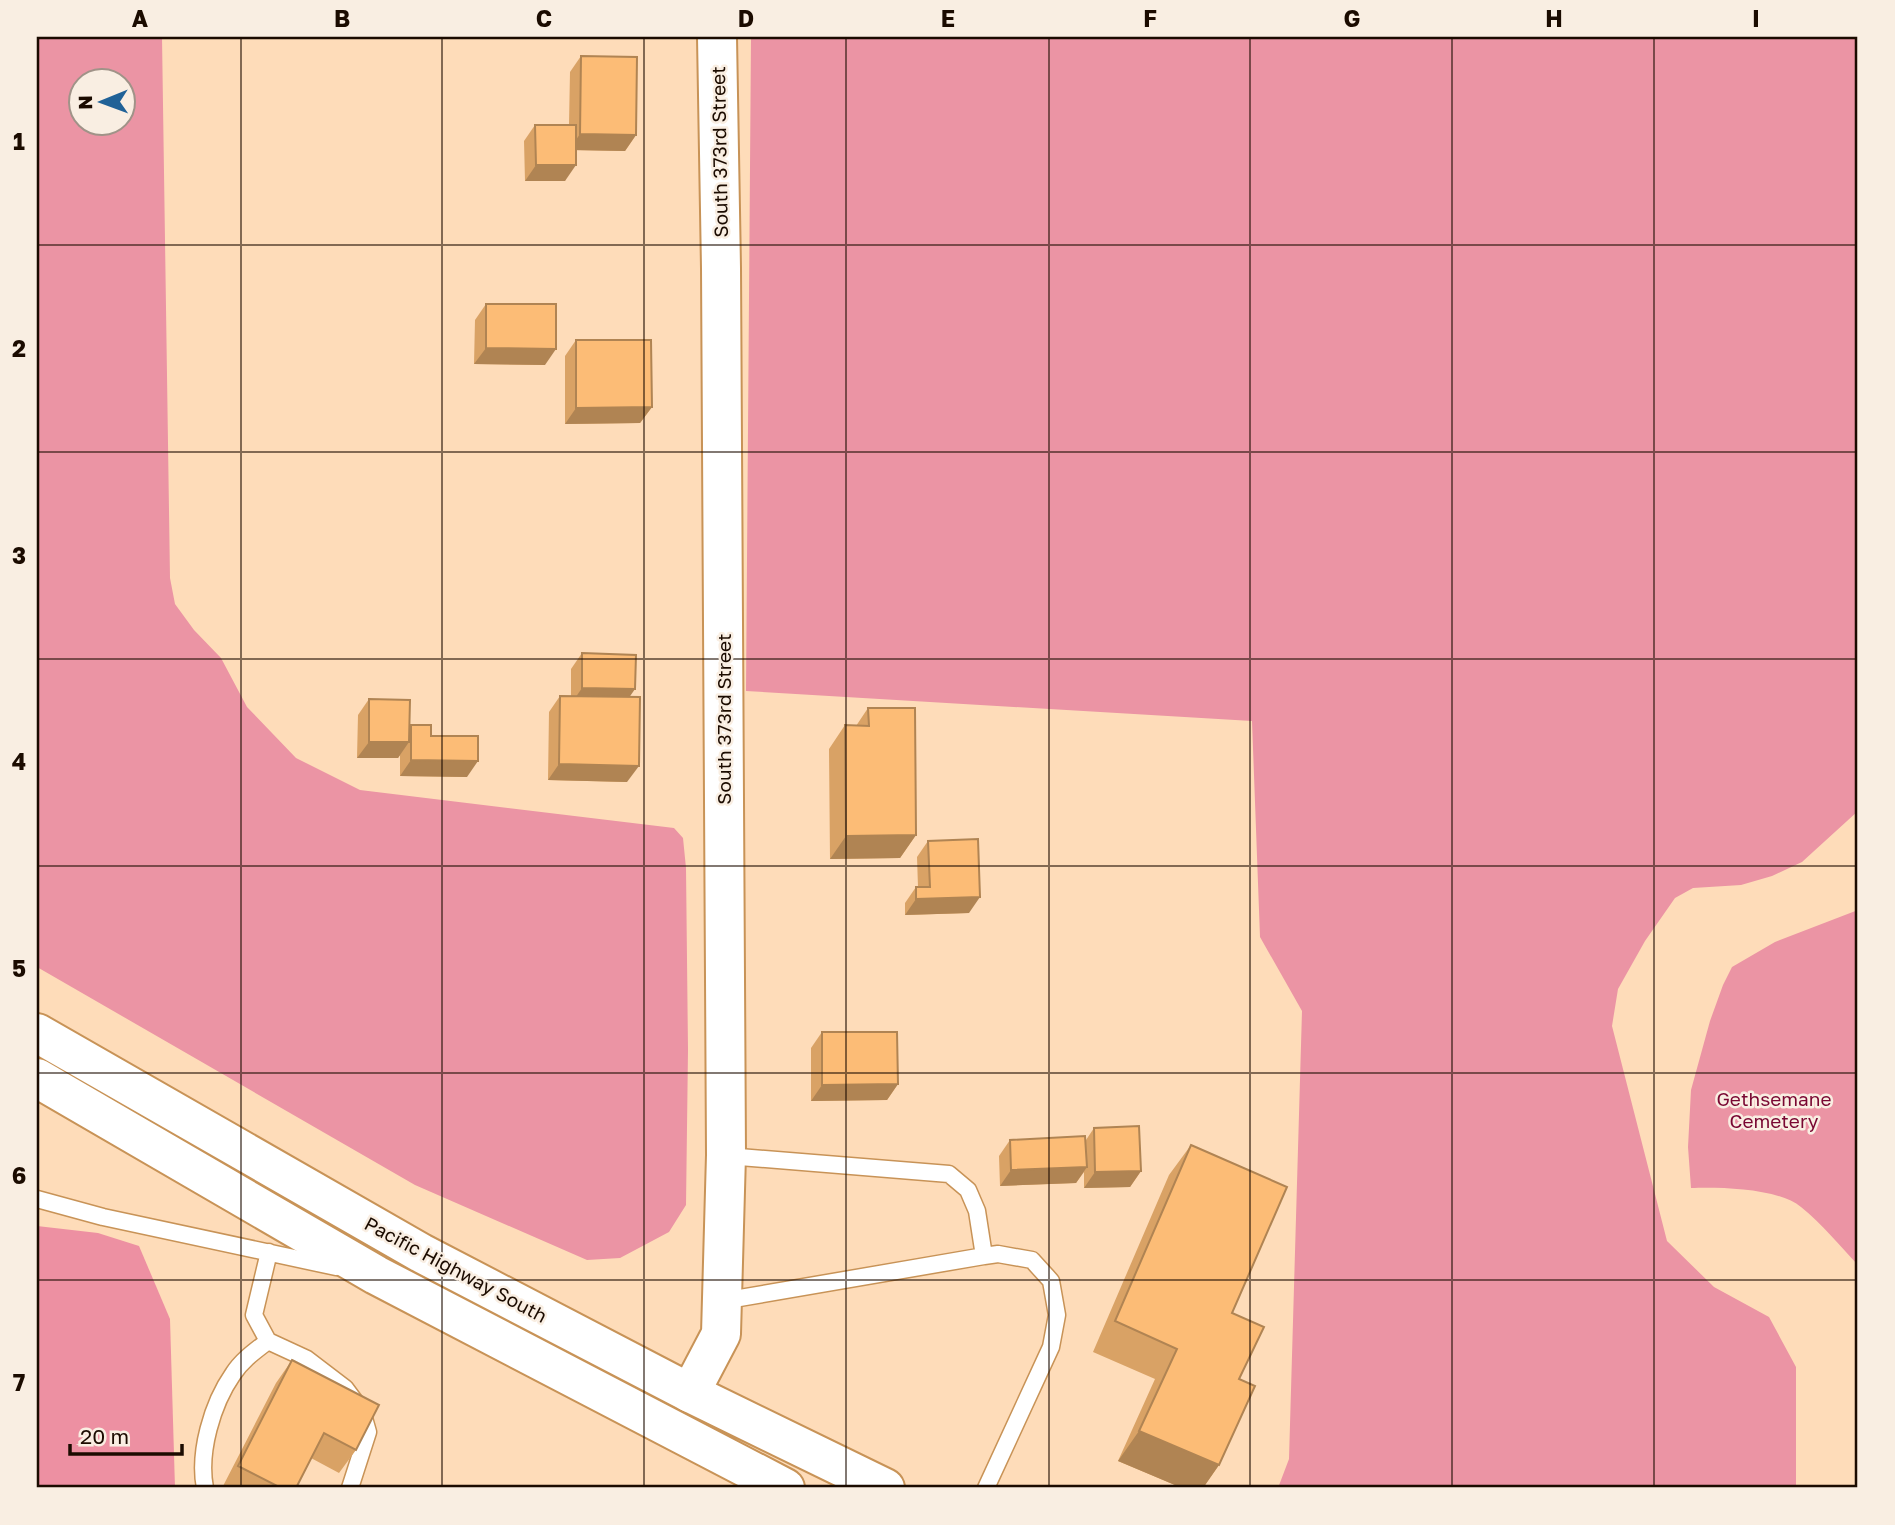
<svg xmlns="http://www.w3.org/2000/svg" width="1895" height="1525" font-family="'Golos Text',sans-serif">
<rect width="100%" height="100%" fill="#fedcb9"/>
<path fill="#eb94a4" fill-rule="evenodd" d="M 37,37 L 162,37 L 170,578 L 175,604 L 194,630 L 221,658 L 247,707 L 296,758 L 360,790 L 674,828 L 683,838 L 686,868 L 688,1050 L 686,1205 L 669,1232 L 620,1258 L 587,1260 L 415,1185 L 37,967 ZM 80,80 L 122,80 L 122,122 L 80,122 Z
M 751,37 L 1858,37 L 1858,811 L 1802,862 L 1772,876 L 1741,885 L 1693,888 L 1675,898 L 1645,941 L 1618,989 L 1612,1026 L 1667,1241 L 1714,1287 L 1769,1317 L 1796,1367 L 1796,1488 L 1278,1488 L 1289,1459 L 1302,1011 L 1260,937 L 1252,721 L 746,691 Z
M 1858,910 L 1858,1265 C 1840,1246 1822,1224 1801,1207 C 1778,1188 1720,1187 1691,1188 L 1688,1147 L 1691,1090 L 1710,1021 L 1723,985 L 1732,967 L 1775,942 Z"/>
<path fill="#ed90a2" d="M 37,1226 L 98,1233 L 139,1246 L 170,1319 L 175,1488 L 37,1488 Z"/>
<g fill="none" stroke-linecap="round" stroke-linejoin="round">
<defs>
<path id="lane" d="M 727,1156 L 949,1174 L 968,1190 L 977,1211 L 984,1256
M 37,1199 L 103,1217 L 336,1267
M 269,1252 L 254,1315 L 268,1341 L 307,1359 L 345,1388 L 362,1411 L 368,1432 L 350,1488
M 722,1301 L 984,1256 L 998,1254 L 1032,1260 L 1051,1281 L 1057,1315 L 1051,1347 L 986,1488
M 205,1488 C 198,1453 212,1404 233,1374 C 242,1360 255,1351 268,1341"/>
<path id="secondary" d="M 690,1393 L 721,1334 L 726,1155 L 721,268 L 717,37"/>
<path id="primary" d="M 37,1033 L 421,1253 L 690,1393 L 885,1488
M 37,1078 L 376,1275 L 785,1488"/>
</defs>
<use href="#lane" stroke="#c89357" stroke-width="19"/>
<use href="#secondary" stroke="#c89357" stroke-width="42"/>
<use href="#primary" stroke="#c89357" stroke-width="42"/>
<use href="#lane" stroke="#fff" stroke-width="16"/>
<use href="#secondary" stroke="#fff" stroke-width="38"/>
<use href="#primary" stroke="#fff" stroke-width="38"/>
</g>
<path fill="#d9a265" d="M 581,56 L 636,135 L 625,151 L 576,150 L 565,181 L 525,181 L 524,141 L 535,125 L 569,125 L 570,72 Z
M 486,304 L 545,365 L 474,364 L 475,320 Z
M 576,340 L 652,407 L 640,423 L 565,424 L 565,356 Z
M 582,653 L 630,697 L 627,782 L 548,780 L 549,712 L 560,696 L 571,696 L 571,669 Z
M 369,699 L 409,728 L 411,725 L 431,736 L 467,777 L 400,776 L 400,755 L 398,758 L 357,758 L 358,715 Z
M 868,708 L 916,835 L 900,858 L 830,859 L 829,749 L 845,725 L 856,726 Z
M 928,841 L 969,913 L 905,915 L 905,903 L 916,887 L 918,887 L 917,857 Z
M 822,1032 L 898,1084 L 887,1100 L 811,1101 L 811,1048 Z
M 1094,1128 L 1141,1171 L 1130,1187 L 1084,1188 L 1084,1172 L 1076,1183 L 1000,1186 L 999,1156 L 1010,1140 L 1086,1140 Z
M 1191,1145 L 1232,1313 L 1239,1379 L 1219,1465 L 1203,1488 L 1182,1488 L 1118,1461 L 1155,1379 L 1093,1352 L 1169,1175 Z
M 292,1360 L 356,1450 L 339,1473 L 311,1458 L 296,1488 L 222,1488 L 276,1383 Z"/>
<path fill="#b08453" d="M 580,134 L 636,135 L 625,151 L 569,150 Z
M 536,165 L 576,165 L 565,181 L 525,181 Z
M 486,348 L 556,349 L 545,365 L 474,364 Z
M 652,407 L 640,423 L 565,424 L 576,408 Z
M 582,688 L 635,689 L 624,705 L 571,704 Z
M 369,742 L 409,742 L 398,758 L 357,758 Z
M 411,760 L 478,761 L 467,777 L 400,776 Z
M 559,764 L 639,766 L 627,782 L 548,780 Z
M 916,835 L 900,858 L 830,859 L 846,836 Z
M 980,897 L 969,913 L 905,915 L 916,899 Z
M 898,1084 L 887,1100 L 811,1101 L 822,1085 Z
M 1087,1167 L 1076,1183 L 1000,1186 L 1011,1170 Z
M 1141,1171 L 1130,1187 L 1084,1188 L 1095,1172 Z
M 1139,1431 L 1219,1465 L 1203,1488 L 1182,1488 L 1118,1461 Z"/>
<path fill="#fcbc76" stroke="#b08453" stroke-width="2" d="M 581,56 L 637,57 L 636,135 L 580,134 Z
M 535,125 L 576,125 L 576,165 L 536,165 Z
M 486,304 L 556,304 L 556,349 L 486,348 Z
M 576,340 L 651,340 L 652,407 L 576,408 Z
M 582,653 L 636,655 L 635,689 L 582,688 Z
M 560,696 L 640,697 L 639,766 L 559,764 Z
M 369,699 L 410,700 L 409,742 L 369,742 Z
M 868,708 L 915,708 L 916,835 L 846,836 L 845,725 L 869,726 Z
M 411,725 L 431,725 L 431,736 L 478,736 L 478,761 L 411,760 Z
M 978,839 L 980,897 L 916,899 L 916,887 L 930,887 L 928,841 Z
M 822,1032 L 897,1032 L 898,1084 L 822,1085 Z
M 1139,1126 L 1141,1171 L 1095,1172 L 1094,1128 Z
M 1085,1136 L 1087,1167 L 1011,1170 L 1010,1140 Z
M 1191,1145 L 1287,1187 L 1232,1313 L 1264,1327 L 1239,1379 L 1255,1386 L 1219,1465 L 1139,1431 L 1177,1349 L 1115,1321 Z
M 292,1360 L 379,1405 L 356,1450 L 324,1433 L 296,1488 L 281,1488 L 238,1466 Z"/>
<path fill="none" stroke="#1b0b00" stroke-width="2" stroke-opacity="0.55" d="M 241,37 L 241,1488M 442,37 L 442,1488M 644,37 L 644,1488M 846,37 L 846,1488M 1049,37 L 1049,1488M 1250,37 L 1250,1488M 1452,37 L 1452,1488M 1654,37 L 1654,1488M 37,245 L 1858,245M 37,452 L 1858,452M 37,659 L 1858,659M 37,866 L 1858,866M 37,1073 L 1858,1073M 37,1280 L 1858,1280"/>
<g text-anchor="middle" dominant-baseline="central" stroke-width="5" stroke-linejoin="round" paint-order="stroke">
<g font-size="19" fill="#1b0b00" stroke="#f9eee2">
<text transform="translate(719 152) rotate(-91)">South 373rd Street</text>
<text transform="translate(723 719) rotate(-90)">South 373rd Street</text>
<text transform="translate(456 1269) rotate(28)">Pacific Highway South</text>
</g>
<g font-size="19" fill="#790732" stroke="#f9eee2">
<text x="1774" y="1098">Gethsemane<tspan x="1774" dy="22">Cemetery</tspan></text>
</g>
</g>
<rect width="1895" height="1525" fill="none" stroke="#f9eee2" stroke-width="77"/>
<g transform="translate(102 102) rotate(269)"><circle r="33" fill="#f9eee2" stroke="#a09388" stroke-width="2"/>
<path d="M0-5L12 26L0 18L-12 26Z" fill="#206197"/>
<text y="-10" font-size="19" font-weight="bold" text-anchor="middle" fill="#1b0b00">N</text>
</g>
<path d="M70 1444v10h112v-10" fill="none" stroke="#1b0b00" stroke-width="3.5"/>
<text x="80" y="1444" font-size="21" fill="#1b0b00" stroke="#f9eee2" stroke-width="5" paint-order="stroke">20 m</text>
<rect x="38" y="38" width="1818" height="1448" fill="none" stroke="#1b0b00" stroke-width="2.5"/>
<g font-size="23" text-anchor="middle" font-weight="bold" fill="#1b0b00">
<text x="140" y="27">A</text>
<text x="342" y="27">B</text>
<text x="544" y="27">C</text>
<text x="746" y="27">D</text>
<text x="948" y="27">E</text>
<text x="1150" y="27">F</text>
<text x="1352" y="27">G</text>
<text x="1554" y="27">H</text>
<text x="1756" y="27">I</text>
<text x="19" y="150">1</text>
<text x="19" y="357">2</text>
<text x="19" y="564">3</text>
<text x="19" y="770">4</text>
<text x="19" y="977">5</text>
<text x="19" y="1184">6</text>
<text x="19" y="1391">7</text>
</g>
</svg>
